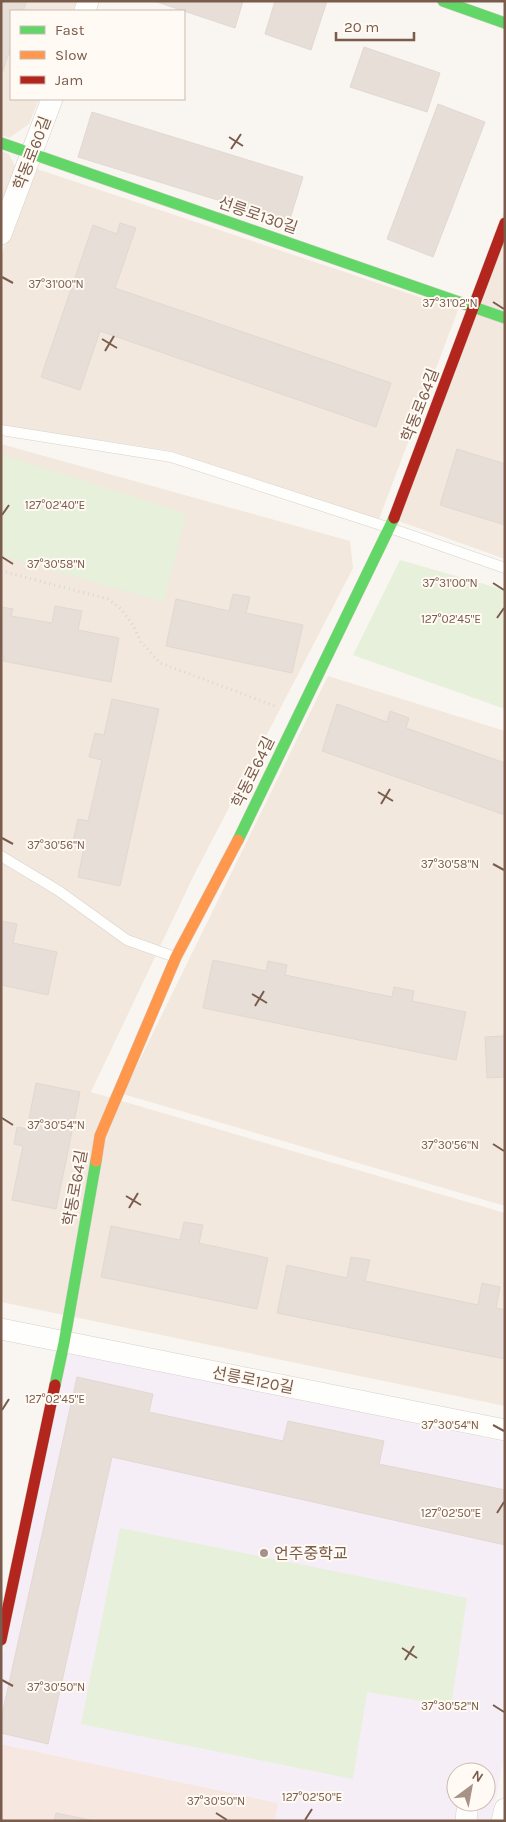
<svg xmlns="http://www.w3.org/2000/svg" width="506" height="1822" font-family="Karla,'Noto Sans KR',sans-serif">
<rect width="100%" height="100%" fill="#f9f5f0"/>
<path fill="#f2e8de" d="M 1,1 L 77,1 L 73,11 L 11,11 L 11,99 L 39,99 L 29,124 L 9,138 L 1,135 Z
M 1,151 L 9,154 L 16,168 L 1,210 Z
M 34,168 L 458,310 L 379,519 L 171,451 L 1,425 L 1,255 Z
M 505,208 L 505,559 L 396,520 Z
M 1,444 L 350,541 L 353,568 L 192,879 L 91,1092 L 505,1213 L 505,1406 L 1,1302 Z
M 328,676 L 505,731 L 505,1206 L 123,1094 Z"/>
<path fill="#f6e8e1" d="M 1,1744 L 279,1803 L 275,1821 L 1,1821 Z"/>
<path fill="#f6eef6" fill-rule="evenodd" d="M 64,1351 L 505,1442 L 505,1754 L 491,1821 L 275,1821 L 278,1803 L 1,1744 L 1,1664 ZM 456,1772 L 486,1772 L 486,1802 L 456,1802 Z"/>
<path fill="#e7f0db" d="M 1,454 L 186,514 L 164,602 L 1,556 Z
M 400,560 L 505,590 L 505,709 L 353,655 Z
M 120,1528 L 467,1598 L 451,1706 L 367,1692 L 353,1779 L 81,1724 Z"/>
<path fill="#e6ded7" stroke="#e2d8d2" d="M 1,1 L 27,1 L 23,11 L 11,11 L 11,47 L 1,76 Z
M 154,1 L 243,1 L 235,28 Z
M 275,1 L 327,1 L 311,50 L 265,34 Z
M 364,47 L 440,73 L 427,112 L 350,87 Z
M 438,104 L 485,122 L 433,257 L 387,239 Z
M 92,112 L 303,177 L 289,222 L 78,157 Z
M 120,223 L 136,228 L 115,288 L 391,383 L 376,427 L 100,331 L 80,390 L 41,377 L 93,225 L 117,234 Z
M 457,449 L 505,464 L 505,525 L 440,505 Z
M 233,594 L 250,597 L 246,613 L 303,625 L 292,673 L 166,646 L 176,599 L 229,611 Z
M 55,606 L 82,611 L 78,630 L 119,638 L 111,682 L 3,661 L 4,654 L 1,653 L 1,607 L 13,609 L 11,616 L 52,623 Z
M 112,699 L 159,709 L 120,886 L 78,877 L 84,848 L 72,846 L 78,819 L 88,821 L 102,760 L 89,757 L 95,733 L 104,735 Z
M 337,704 L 387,722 L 390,711 L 409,718 L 406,728 L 505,763 L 505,815 L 322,751 Z
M 1,921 L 17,924 L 13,943 L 57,952 L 48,995 L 1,985 Z
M 213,960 L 266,971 L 268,961 L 287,965 L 285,975 L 392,997 L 394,987 L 414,991 L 412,1001 L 466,1012 L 456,1060 L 203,1008 Z
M 505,1031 L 505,1077 L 487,1078 L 485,1037 L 503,1036 Z
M 36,1083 L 80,1092 L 56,1209 L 12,1200 L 23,1146 L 14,1144 L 17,1127 L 27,1129 Z
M 184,1222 L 203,1225 L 199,1243 L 268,1258 L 257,1309 L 101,1277 L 111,1226 L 180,1240 Z
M 351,1257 L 370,1260 L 365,1281 L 478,1305 L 482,1283 L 500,1287 L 496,1308 L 505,1310 L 505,1359 L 277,1313 L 287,1265 L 347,1278 Z
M 77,1377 L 153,1394 L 149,1412 L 283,1441 L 288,1421 L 384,1441 L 379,1464 L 505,1490 L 505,1545 L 112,1457 L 48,1744 L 1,1733 L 1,1719 Z
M 56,1813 L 95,1821 L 54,1821 Z"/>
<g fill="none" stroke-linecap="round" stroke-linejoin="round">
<defs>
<path id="lane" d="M 1,430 L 171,457 L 390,528 L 505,568
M 1,856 L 59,891 L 127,940 L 175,957"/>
<path id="street" d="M 85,11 L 88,1
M 1,234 L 52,99
M 1,1329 L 505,1430
M 466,1821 L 467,1811
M 502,1821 L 505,1809"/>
<path id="fast" d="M 443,1 L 505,23
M 1,143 L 505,318
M 238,840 L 394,518
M 55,1385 L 64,1343 L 96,1161"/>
<path id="slow" d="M 96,1161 L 100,1136 L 176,957 L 238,840"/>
<path id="jam" d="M 394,518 L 505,223
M 1,1640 L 55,1385"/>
</defs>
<use href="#lane" stroke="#d7d1cb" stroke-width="11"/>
<use href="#street" stroke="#d7d1cb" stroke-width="22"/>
<use href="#fast" stroke="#d9d2cb" stroke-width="12"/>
<use href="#slow" stroke="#d9d2cb" stroke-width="12"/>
<use href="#jam" stroke="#d9d2cb" stroke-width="12"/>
<path stroke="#dcd5d0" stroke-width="3" stroke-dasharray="1 4" stroke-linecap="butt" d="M 1,571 L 108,599 L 121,609 L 133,625 L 141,642 L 160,663 L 275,706"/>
<use href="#lane" stroke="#fefefd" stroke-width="10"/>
<use href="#street" stroke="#fefefd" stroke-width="21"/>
<use href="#fast" stroke="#63d668" stroke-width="11"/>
<use href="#slow" stroke="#ff974d" stroke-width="11"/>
<use href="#jam" stroke="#b3261e" stroke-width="11"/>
</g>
<path fill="none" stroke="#7a5c4d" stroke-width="2" d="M 229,137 L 243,146M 231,149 L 241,134M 2,277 L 13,283M 493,302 L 504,309M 102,339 L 117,348M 105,351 L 114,336M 2,515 L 9,505M 2,557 L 13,564M 493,583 L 504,590M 497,618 L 504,608M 378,792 L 393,801M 381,804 L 390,789M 2,838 L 13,844M 493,864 L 504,870M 252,994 L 267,1003M 255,1006 L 264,991M 2,1118 L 13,1125M 493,1144 L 504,1151M 126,1196 L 141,1205M 129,1208 L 138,1193M 2,1410 L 9,1399M 493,1425 L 504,1431M 497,1513 L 504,1502M 402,1648 L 417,1658M 405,1660 L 414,1646M 2,1680 L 13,1686M 493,1705 L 504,1712M 216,1813 L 227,1820M 305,1820 L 312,1809"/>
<circle fill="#a69286" stroke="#fffaf3" stroke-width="2" cx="264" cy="1553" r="5"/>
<g text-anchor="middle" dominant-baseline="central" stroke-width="4" stroke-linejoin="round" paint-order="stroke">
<g font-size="16" fill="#7a5c4d" stroke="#fffaf3">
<text transform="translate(32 153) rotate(-69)">학동로60길</text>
<text transform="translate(258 215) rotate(19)">선릉로130길</text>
<text transform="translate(420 405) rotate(-69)">학동로64길</text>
<text transform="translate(253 772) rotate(-64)">학동로64길</text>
<text transform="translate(75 1188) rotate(-80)">학동로64길</text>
<text transform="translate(253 1380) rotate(11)">선릉로120길</text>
</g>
<g font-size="16" fill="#7a5c4d" stroke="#fffaf3" text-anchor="start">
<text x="274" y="1553">언주중학교</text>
</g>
</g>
<g font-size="12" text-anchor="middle" fill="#7a5c4d" stroke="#fffaf3" stroke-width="4" stroke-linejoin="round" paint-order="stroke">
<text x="56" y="288">37°31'00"N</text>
<text x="450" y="307">37°31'02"N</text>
<text x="55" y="509">127°02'40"E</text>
<text x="56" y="568">37°30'58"N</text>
<text x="450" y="587">37°31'00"N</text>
<text x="451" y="623">127°02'45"E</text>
<text x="56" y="849">37°30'56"N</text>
<text x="450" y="868">37°30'58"N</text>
<text x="56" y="1129">37°30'54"N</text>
<text x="450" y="1149">37°30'56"N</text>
<text x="55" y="1403">127°02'45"E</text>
<text x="450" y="1429">37°30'54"N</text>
<text x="451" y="1517">127°02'50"E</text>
<text x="56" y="1691">37°30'50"N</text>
<text x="450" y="1710">37°30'52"N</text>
<text x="312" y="1801">127°02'50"E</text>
<text x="216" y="1805">37°30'50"N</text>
</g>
<rect width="506" height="1822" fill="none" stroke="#7a5c4d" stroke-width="5"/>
<rect x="10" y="10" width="175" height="90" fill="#fffaf3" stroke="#cabbb1"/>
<rect x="20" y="26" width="25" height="8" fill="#63d668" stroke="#cabbb1"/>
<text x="55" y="35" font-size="15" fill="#7a5c4d">Fast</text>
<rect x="20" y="51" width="25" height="8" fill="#ff974d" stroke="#cabbb1"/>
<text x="55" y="60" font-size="15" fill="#7a5c4d">Slow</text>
<rect x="20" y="76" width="25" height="8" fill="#b3261e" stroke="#cabbb1"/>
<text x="55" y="85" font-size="15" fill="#7a5c4d">Jam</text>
<g transform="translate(471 1787) rotate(32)"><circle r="24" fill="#fffaf3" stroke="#cabbb1"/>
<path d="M0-4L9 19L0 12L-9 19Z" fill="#a69286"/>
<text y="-8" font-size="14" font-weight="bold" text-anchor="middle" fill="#7a5c4d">N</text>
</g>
<path d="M336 32v8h78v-8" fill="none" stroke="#7a5c4d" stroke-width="2.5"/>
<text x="344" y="32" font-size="15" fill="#7a5c4d" stroke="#fffaf3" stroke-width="4" paint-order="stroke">20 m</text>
</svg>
